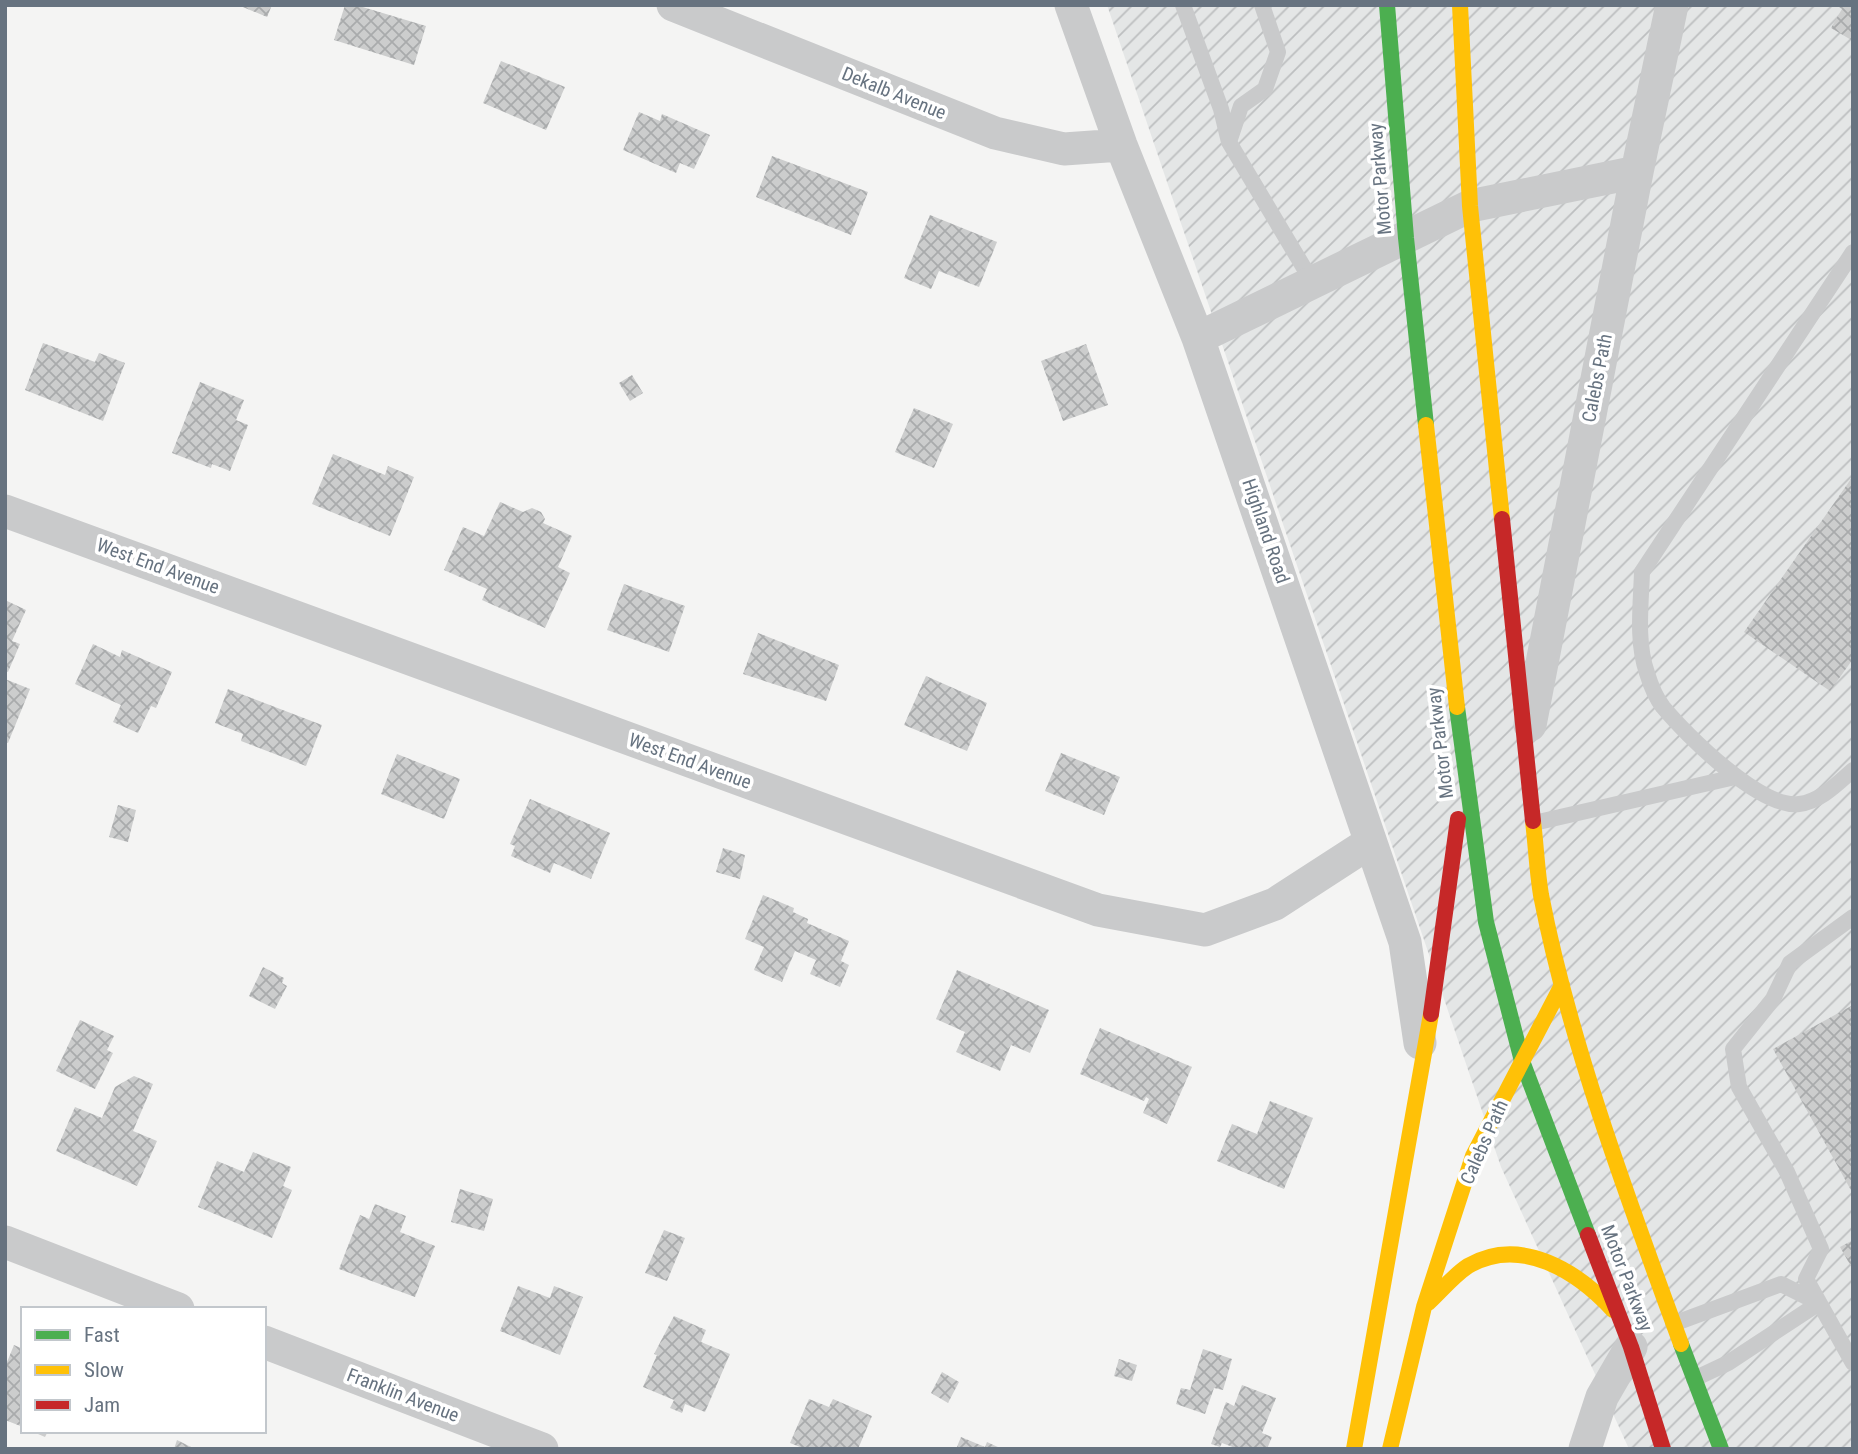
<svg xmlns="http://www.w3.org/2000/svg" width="1858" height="1454" font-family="'Roboto Condensed',sans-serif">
<defs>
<pattern id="industrial-furrows" width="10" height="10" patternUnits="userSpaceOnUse" patternTransform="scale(1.75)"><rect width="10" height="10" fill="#e4e6e6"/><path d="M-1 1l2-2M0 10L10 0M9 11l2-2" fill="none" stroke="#bdbfc0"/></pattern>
<pattern id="building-cross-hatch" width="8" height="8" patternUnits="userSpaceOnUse" patternTransform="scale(1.75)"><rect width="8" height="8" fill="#cccdcd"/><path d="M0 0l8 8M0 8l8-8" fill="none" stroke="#a9abac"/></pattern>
</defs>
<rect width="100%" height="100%" fill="#f4f4f3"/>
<path fill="url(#industrial-furrows)" d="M 1107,5 L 1853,5 L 1853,1449 L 1629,1449 L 1501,1167 Z"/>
<path fill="url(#building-cross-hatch)" d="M 238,5 L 272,5 L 267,17 Z
M 345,5 L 356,5 L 426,26 L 414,65 L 334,40 Z
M 1836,5 L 1853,5 L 1853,41 L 1831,28 L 1842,9 Z
M 501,61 L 565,87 L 546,130 L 483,103 Z
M 639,112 L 660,121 L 662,114 L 710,135 L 694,169 L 680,163 L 676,173 L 623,150 Z
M 772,156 L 868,192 L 851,235 L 756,197 Z
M 930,215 L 997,242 L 979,287 L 939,271 L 931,289 L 904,278 Z
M 43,343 L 95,362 L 99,353 L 125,363 L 103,421 L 25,390 Z
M 1086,344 L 1108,405 L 1063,421 L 1041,361 Z
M 632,375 L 643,393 L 630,401 L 619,383 Z
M 200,382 L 244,400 L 236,420 L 248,425 L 230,471 L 212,464 L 211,468 L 172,453 Z
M 914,408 L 953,424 L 934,468 L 895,452 Z
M 333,454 L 385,475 L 388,466 L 414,477 L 390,536 L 312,504 Z
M 1853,476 L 1853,659 L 1830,691 L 1744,632 Z
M 500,502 L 523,512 L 532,508 L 541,512 L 545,519 L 543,523 L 572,536 L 558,567 L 570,573 L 545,628 L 482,600 L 487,589 L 444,570 L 463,527 L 484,536 Z
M 624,584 L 685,606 L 669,652 L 607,630 Z
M 5,600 L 26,610 L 12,641 L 20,644 L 8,672 L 5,671 Z
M 758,633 L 839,665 L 826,701 L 743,674 Z
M 93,644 L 120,657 L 122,650 L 172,672 L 156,708 L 151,706 L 138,733 L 113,722 L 121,705 L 75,684 Z
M 926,676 L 987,703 L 967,751 L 904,725 Z
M 5,679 L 30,689 L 8,743 L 5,742 Z
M 228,689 L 322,725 L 306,766 L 241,741 L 243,734 L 215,723 Z
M 1061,753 L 1120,777 L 1104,815 L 1045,791 Z
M 397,754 L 460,779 L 444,819 L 381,794 Z
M 530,799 L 610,833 L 591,879 L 554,863 L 550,873 L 511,856 L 515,846 L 510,844 Z
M 118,805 L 136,810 L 128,842 L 109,837 Z
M 723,848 L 745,855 L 740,879 L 716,872 Z
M 763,895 L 794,908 L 793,912 L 808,919 L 807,923 L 849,941 L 841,961 L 849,965 L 840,987 L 810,974 L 816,960 L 795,951 L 782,982 L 754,970 L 764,947 L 745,939 Z
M 263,967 L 284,978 L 282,983 L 287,986 L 275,1009 L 249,996 Z
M 957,970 L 1049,1010 L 1030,1053 L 1011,1045 L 1000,1071 L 956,1052 L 965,1032 L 936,1019 Z
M 1853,1005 L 1853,1194 L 1773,1049 Z
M 80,1020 L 114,1036 L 107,1050 L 113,1053 L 95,1089 L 56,1071 Z
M 1100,1028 L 1192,1067 L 1167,1124 L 1143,1113 L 1149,1099 L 1146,1097 L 1144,1101 L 1080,1074 Z
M 134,1076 L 153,1084 L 133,1131 L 157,1141 L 137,1186 L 56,1151 L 75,1107 L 102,1118 L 115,1087 Z
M 1270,1101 L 1313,1118 L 1284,1189 L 1217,1161 L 1232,1124 L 1257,1134 Z
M 253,1152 L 291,1167 L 283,1186 L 292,1190 L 272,1238 L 198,1207 L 217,1161 L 244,1172 Z
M 460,1189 L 493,1199 L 484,1231 L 451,1222 Z
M 375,1204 L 406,1216 L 400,1232 L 435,1246 L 415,1297 L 339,1269 L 360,1215 L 369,1219 Z
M 664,1230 L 685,1238 L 667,1281 L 645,1273 Z
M 1853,1240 L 1853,1270 L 1840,1247 Z
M 518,1286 L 550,1298 L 554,1286 L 583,1297 L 560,1355 L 500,1331 Z
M 674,1316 L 706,1330 L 701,1342 L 730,1354 L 705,1412 L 685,1404 L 682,1413 L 670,1408 L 674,1400 L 643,1387 L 657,1355 L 654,1354 Z
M 14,1345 L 23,1349 L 23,1427 L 5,1420 L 5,1367 Z
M 1203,1349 L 1232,1359 L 1223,1390 L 1214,1388 L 1205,1414 L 1176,1404 L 1181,1388 L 1190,1390 Z
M 1119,1359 L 1137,1365 L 1132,1381 L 1114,1376 Z
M 942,1372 L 959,1382 L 948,1403 L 931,1393 Z
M 1242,1385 L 1276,1398 L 1262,1433 L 1272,1437 L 1267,1449 L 1238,1449 L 1222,1443 L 1220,1447 L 1211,1444 L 1226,1402 L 1234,1406 Z
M 809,1399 L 829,1407 L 833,1399 L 872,1416 L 858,1449 L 805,1449 L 790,1443 Z
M 31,1431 L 48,1431 L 45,1437 Z
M 961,1437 L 985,1447 L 987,1442 L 1002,1449 L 956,1449 Z
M 177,1440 L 195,1449 L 174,1449 Z"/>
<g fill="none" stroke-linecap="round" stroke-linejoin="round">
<path stroke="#c9cacb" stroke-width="16" d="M 1183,5 L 1221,109 L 1229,142 L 1313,283
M 1229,142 L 1241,106 L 1265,89 L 1278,52 L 1262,5
M 1853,252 L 1642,572 C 1641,604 1636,642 1647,673 C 1650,683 1656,698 1663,707 C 1687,736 1761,809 1799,804 C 1820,802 1838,783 1853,770
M 1534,823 L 1735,777
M 1853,917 L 1790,963 L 1773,999 L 1733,1049 L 1739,1087 L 1787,1172 L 1821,1249 L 1806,1279 L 1853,1363
M 1673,1324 L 1781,1284 L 1819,1303 L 1728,1363 L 1694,1379"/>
<path stroke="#c9cacb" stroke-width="33" d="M 673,5 L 995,133 L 1064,149 L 1121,145
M 1071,5 L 1121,145 L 1198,338 L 1405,942 L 1420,1043
M 1198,338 L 1470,206 L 1637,172
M 5,511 L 1098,910 L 1205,930 L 1275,904 L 1369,843
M 1530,725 L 1637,172 L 1672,5
M 5,1242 L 178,1309
M 264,1342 L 542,1449
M 1585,1449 L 1602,1397 L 1631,1347"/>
<path stroke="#4caf50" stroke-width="16" d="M 1387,5 L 1406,238 L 1426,425
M 1457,707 L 1486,922 L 1522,1061 L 1588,1235
M 1681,1344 L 1721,1449"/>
<path stroke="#ffc107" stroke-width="16" d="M 1460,5 L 1470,206 L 1502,519
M 1426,425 L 1457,707
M 1533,821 C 1536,846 1537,871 1541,895 C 1570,1044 1629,1202 1681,1344
M 1428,1303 C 1441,1291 1453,1276 1468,1266 C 1521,1235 1578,1272 1613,1310
M 1354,1449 L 1431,1014
M 1390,1449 L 1424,1307 L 1473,1156 L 1562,985"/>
<path stroke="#c62828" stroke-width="16" d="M 1502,519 L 1533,821
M 1431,1014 L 1458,819
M 1588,1235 L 1631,1347 L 1663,1449"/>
</g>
<g text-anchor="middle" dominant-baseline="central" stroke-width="7" stroke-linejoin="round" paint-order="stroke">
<g font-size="19" fill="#677380" stroke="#fff">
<text transform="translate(894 93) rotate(22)">Dekalb Avenue</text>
<text transform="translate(1380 179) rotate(-95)">Motor Parkway</text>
<text transform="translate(1597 378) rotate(-79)">Calebs Path</text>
<text transform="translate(1266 531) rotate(71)">Highland Road</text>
<text transform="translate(158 566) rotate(20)">West End Avenue</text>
<text transform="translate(1440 743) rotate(-97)">Motor Parkway</text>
<text transform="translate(690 761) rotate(20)">West End Avenue</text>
<text transform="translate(1484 1142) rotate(-66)">Calebs Path</text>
<text transform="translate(1627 1278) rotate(69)">Motor Parkway</text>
<text transform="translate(403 1395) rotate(21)">Franklin Avenue</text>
</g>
</g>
<rect width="1858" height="1454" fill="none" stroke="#677380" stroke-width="14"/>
<rect x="21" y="1307" width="245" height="126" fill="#ffffff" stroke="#c2c7cc" stroke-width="2"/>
<rect x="35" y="1330" width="35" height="10" fill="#4caf50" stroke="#c2c7cc" stroke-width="2"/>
<text x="84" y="1342" font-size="21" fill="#677380">Fast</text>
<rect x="35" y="1365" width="35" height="10" fill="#ffc107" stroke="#c2c7cc" stroke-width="2"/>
<text x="84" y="1377" font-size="21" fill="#677380">Slow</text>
<rect x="35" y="1400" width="35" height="10" fill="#c62828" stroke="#c2c7cc" stroke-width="2"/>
<text x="84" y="1412" font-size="21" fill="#677380">Jam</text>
</svg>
